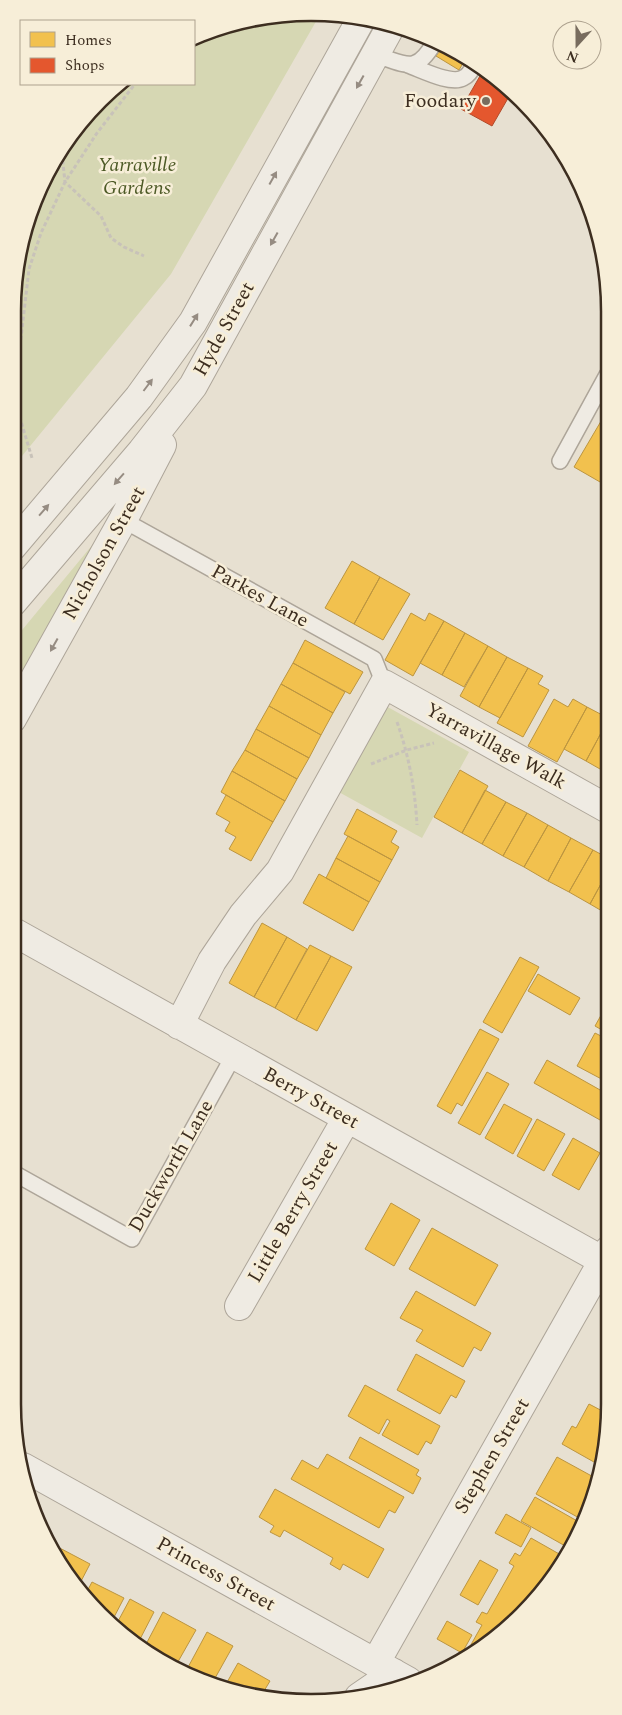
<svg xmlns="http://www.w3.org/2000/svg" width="622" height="1715" font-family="Spectral,serif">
<rect width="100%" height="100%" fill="#e7e0d1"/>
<path fill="#d6d7b3" d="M 272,15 L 318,18 L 171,274 L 13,467 L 12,311 L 23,233 L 74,129 L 126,84 L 194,84 L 194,42 Z
M 94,543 L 95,544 L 13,690 L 13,641 Z
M 384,705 L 469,752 L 422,838 L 337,791 Z"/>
<path fill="#f2c14e" stroke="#bc9540" d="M 442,47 L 466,58 L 459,70 L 436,56 Z
M 607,411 L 607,486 L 574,467 Z
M 352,561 L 380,577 L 354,624 L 325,608 Z
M 380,577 L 410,594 L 383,640 L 354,624 Z
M 411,613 L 425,621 L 429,613 L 444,621 L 413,676 L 385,660 Z
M 444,621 L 465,633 L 442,675 L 420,663 Z
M 465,633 L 488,646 L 464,687 L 442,675 Z
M 305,640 L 363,672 L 350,694 L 293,663 Z
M 488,646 L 507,657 L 479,707 L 460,696 Z
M 507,657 L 528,668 L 500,718 L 479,707 Z
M 293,663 L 345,692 L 333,713 L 281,684 Z
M 528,668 L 543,676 L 538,684 L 549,690 L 523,737 L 497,723 Z
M 281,684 L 333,713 L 321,735 L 269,706 Z
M 554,699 L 568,707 L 573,699 L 587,707 L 557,762 L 528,746 Z
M 269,706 L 321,735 L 309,758 L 256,729 Z
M 587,707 L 608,718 L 608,720 L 586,761 L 564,749 Z
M 608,720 L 608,771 L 607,773 L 586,761 Z
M 256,729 L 309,758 L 297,779 L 245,750 Z
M 245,750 L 297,779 L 285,801 L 232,771 Z
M 460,770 L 488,786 L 462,833 L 434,817 Z
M 232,771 L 285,801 L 273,822 L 221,792 Z
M 485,790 L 506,802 L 482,844 L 462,833 Z
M 226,795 L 273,822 L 251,861 L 229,849 L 236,837 L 225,831 L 230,822 L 216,814 Z
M 506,802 L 527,813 L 503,856 L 482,844 Z
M 357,809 L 397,831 L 391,842 L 399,847 L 392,860 L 344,834 Z
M 527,813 L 548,825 L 524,867 L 503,856 Z
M 548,825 L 571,838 L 548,881 L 524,867 Z
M 348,836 L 392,860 L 380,882 L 336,858 Z
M 571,838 L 593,850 L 569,892 L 548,881 Z
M 593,850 L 608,858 L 608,871 L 590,904 L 569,892 Z
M 336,858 L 380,882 L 369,902 L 326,878 Z
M 608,871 L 608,904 L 607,903 L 602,911 L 590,904 Z
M 319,874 L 369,902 L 353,931 L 303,903 Z
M 262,923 L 287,937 L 254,997 L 229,983 Z
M 287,937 L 307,949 L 275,1008 L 254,997 Z
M 310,945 L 331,956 L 296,1020 L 275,1008 Z
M 331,956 L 352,967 L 317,1031 L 296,1020 Z
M 520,957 L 539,967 L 502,1033 L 483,1022 Z
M 538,974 L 580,998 L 570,1015 L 528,991 Z
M 609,1001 L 609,1034 L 595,1026 Z
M 480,1029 L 499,1039 L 462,1106 L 457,1103 L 451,1114 L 437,1106 Z
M 595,1033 L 609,1040 L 609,1083 L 577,1066 Z
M 547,1060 L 609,1095 L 609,1125 L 534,1083 Z
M 487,1072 L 509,1084 L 480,1135 L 458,1123 Z
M 504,1104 L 532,1119 L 513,1154 L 485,1138 Z
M 537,1119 L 565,1134 L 544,1171 L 517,1156 Z
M 573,1138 L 600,1153 L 579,1190 L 552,1175 Z
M 391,1203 L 420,1220 L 394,1266 L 365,1249 Z
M 432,1228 L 498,1265 L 475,1306 L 409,1269 Z
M 416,1291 L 491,1333 L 481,1351 L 474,1347 L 463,1367 L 416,1341 L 423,1330 L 400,1318 Z
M 416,1354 L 465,1381 L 456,1398 L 451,1395 L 440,1414 L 397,1390 Z
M 609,1360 L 609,1378 L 602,1374 Z
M 365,1385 L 440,1426 L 431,1444 L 426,1441 L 418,1455 L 382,1435 L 390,1421 L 387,1419 L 379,1434 L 348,1416 Z
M 589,1404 L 608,1414 L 601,1466 L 562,1444 L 572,1426 L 576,1428 Z
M 360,1437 L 419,1470 L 416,1475 L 421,1478 L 413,1494 L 349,1458 Z
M 327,1454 L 404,1497 L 395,1513 L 389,1510 L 379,1528 L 291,1479 L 302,1460 L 318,1469 Z
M 557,1457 L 599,1480 L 581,1519 L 536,1494 Z
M 275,1489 L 384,1549 L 368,1578 L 343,1564 L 340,1570 L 330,1564 L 333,1558 L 284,1530 L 280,1537 L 270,1532 L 274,1526 L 259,1517 Z
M 535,1497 L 579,1522 L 567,1547 L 521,1521 Z
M 506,1514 L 531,1528 L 521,1547 L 495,1533 Z
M 531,1538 L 561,1555 L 537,1596 L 474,1653 L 468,1650 L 482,1625 L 476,1622 L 482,1612 L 487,1614 L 514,1566 L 509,1563 L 515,1553 L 520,1556 Z
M 54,1545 L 90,1564 L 78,1587 Z
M 480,1560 L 498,1570 L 478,1605 L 460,1595 Z
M 92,1582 L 124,1598 L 112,1621 L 86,1601 L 84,1597 Z
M 130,1599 L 154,1612 L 138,1643 L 116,1625 Z
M 163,1612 L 196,1630 L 175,1667 L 162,1663 L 144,1648 Z
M 447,1621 L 472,1635 L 462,1653 L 437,1639 Z
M 207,1632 L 233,1646 L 214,1680 L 186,1671 Z
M 238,1663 L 270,1681 L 261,1696 L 226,1684 Z"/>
<path fill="#e4572e" stroke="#b24b2a" d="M 484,69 L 511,93 L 492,126 L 461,109 Z"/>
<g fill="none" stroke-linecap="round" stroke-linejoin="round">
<defs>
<path id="service" d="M 375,55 C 405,63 415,76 434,43
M 408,65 C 422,70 451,85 463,78 C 470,75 472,68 476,62
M 560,461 L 607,375
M 123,520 L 374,659 L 384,684
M 12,1172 L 132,1239 L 234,1055"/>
<path id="minor" d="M 12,931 L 609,1264
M 179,1025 L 212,961 L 243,915 L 280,871 L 384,684 L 608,809
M 239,1306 L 347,1118
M 23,1467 L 408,1681
M 376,1662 L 609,1250
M 359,1697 L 394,1673"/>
<path id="tertiary" d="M 12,547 L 139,397 L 193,322 L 360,21
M 12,603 L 142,451 L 193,386 L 392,24
M 12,719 L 123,520 L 162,445"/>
</defs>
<use href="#service" stroke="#ada599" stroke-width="18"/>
<use href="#minor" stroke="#ada599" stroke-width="30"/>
<use href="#tertiary" stroke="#ada599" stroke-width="30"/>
<path stroke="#c8c2b9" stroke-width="3" stroke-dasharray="4 2.5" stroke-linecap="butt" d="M 62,154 L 65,182 L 101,216 L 111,238 L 124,247 L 144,256
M 14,398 L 29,269 L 41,233 L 65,182 L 97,133 L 135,84
M 14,398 L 32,458
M 397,722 C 409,756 415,789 417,825
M 371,764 L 407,750 L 434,743"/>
<use href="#service" stroke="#efebe3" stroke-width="15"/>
<use href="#minor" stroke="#efebe3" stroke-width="28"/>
<use href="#tertiary" stroke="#efebe3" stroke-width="28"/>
</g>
<defs><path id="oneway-solid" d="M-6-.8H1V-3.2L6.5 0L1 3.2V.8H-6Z" transform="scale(1.25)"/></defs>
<g fill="#968c82">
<use href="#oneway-solid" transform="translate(360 82) rotate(119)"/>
<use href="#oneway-solid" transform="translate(273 178) rotate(-61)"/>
<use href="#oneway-solid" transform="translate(274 239) rotate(119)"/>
<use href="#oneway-solid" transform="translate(194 320) rotate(-58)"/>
<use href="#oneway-solid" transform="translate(148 385) rotate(-53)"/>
<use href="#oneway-solid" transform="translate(119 479) rotate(131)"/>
<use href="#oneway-solid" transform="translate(44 510) rotate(-49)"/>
<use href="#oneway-solid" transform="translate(54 645) rotate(119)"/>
</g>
<circle fill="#786c5e" stroke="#f7eed8" stroke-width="2" cx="486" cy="101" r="5"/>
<g text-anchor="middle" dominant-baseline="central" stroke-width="5" stroke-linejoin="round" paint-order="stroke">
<g font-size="20" fill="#3d2e20" stroke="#f7eed8" text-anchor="end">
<text x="476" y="101">Foodary</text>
</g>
<g font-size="20" font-style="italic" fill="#4d5a26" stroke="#f7eed8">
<text x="137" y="165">Yarraville<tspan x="137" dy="23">Gardens</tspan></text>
</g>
<g font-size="20" fill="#3d2e20" stroke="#f7eed8">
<text transform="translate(224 329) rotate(-61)">Hyde Street</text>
<text transform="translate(104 553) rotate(-61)">Nicholson Street</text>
<text transform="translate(260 596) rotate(29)">Parkes Lane</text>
<text transform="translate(496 746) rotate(29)">Yarravillage Walk</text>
<text transform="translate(311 1098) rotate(29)">Berry Street</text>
<text transform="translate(171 1166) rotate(-60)">Duckworth Lane</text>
<text transform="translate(293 1212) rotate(-60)">Little Berry Street</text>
<text transform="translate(492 1456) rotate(-60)">Stephen Street</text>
<text transform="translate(216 1574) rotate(29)">Princess Street</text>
</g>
</g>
<path d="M0 0H622V1715H0ZM311 21H311A290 290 0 0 1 601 311V1404A290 290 0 0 1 311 1694H311A290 290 0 0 1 21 1404V311A290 290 0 0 1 311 21Z" fill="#f7eed8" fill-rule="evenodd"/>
<path fill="none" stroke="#3d2e20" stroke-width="2.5" d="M311 21H311A290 290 0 0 1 601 311V1404A290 290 0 0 1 311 1694H311A290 290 0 0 1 21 1404V311A290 290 0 0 1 311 21Z"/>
<rect x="20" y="20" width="175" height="65" fill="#f7eed8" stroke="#ada18e"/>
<rect x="30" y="32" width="25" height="15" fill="#f2c14e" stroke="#ada18e"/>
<text x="65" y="45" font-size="15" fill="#3d2e20">Homes</text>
<rect x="30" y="58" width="25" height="15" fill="#e4572e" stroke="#ada18e"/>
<text x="65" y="70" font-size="15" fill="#3d2e20">Shops</text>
<g transform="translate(577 45) rotate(201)"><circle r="24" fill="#f7eed8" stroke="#ada18e"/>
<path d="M0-4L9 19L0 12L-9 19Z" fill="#786c5e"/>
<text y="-8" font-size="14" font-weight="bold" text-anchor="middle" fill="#3d2e20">N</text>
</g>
</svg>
